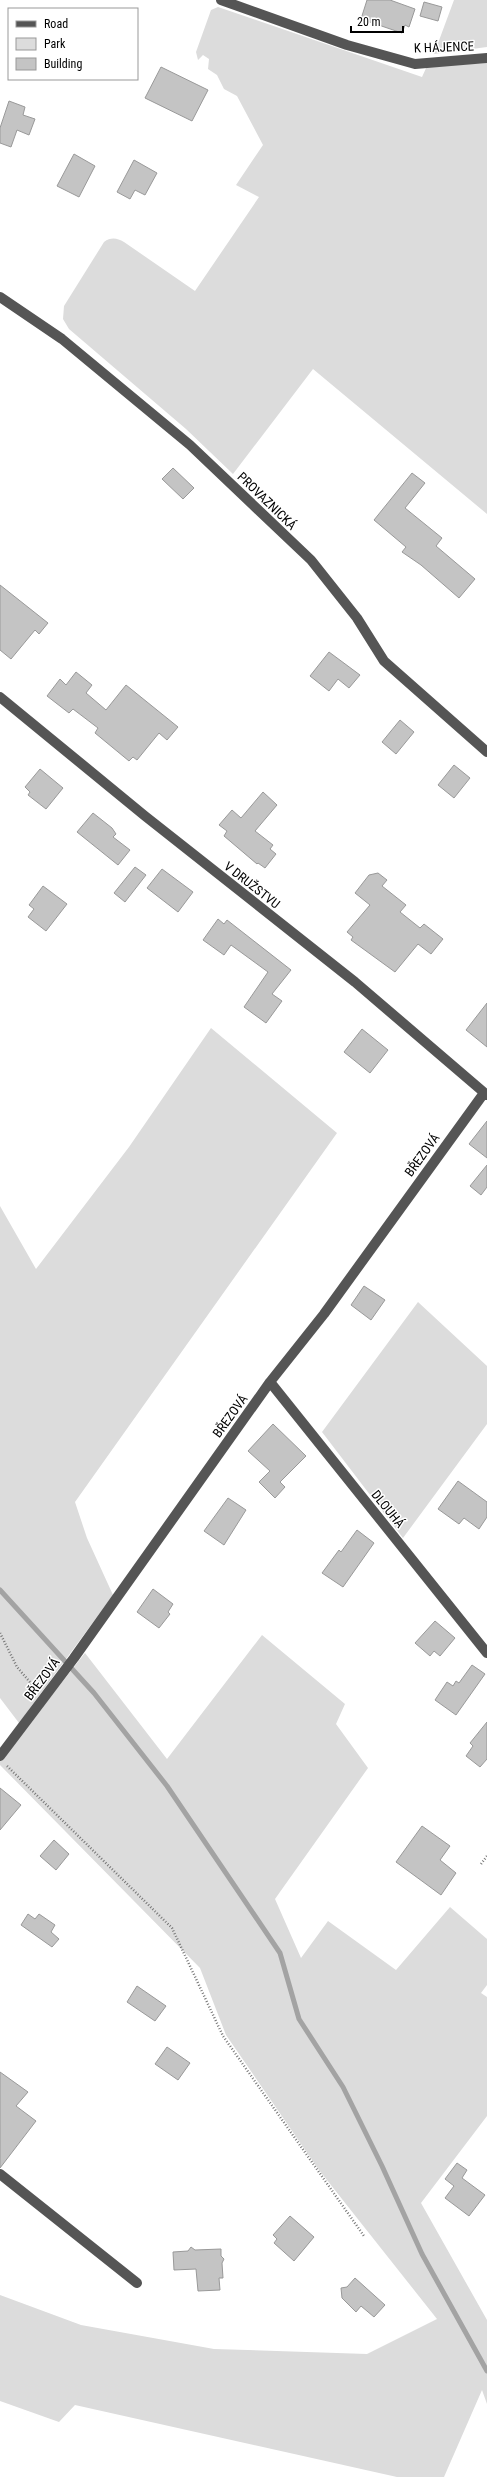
<svg xmlns="http://www.w3.org/2000/svg" width="487" height="2477" font-family="'Roboto Condensed',sans-serif">
<rect width="100%" height="100%" fill="#fff"/>
<path fill="#dcdcdc" d="M 454,0 L 487,0 L 487,47 L 434,54 Z
M 218,7 L 422,77 L 427,66 L 487,63 L 487,514 L 313,369 L 233,474 L 186,429 L 69,329 L 63,319 L 64,306 L 104,242 C 111,237 117,238 124,242 L 195,291 L 259,197 L 236,185 L 263,145 L 237,96 L 224,89 L 217,75 L 208,69 L 209,59 L 203,55 L 198,60 L 196,52 L 211,10 Z
M 211,1028 L 337,1133 L 75,1502 L 87,1538 L 113,1595 L 19,1723 L 0,1698 L 0,1206 L 36,1269 L 129,1147 Z
M 418,1302 L 487,1366 L 487,1424 L 403,1538 L 322,1432 Z
M 262,1635 L 345,1704 L 336,1724 L 368,1768 L 275,1899 L 301,1958 L 328,1921 L 396,1970 L 450,1907 L 487,1939 L 487,1985 L 481,1993 L 487,1997 L 487,2116 L 421,2203 L 487,2320 L 487,2404 L 482,2390 L 444,2477 L 397,2477 L 75,2405 L 59,2422 L 0,2401 L 0,2295 L 81,2325 L 214,2349 L 367,2354 L 437,2319 L 319,2170 L 226,2035 L 200,1968 L 0,1765 L 0,1761 L 85,1653 L 167,1759 Z"/>
<g fill="none" stroke-linecap="round" stroke-linejoin="round">
<path stroke="#a3a3a3" stroke-width="5" d="M 0,1590 L 94,1693 L 167,1786 L 280,1953 L 299,2019 L 343,2087 L 382,2166 L 422,2254 L 487,2371"/>
</g>
<path fill="#c4c4c4" stroke="#999" d="M 367,0 L 390,0 L 415,9 L 409,27 L 405,25 L 402,33 L 361,19 Z
M 424,2 L 442,7 L 438,21 L 420,16 Z
M 161,67 L 208,90 L 192,121 L 145,98 Z
M 9,101 L 25,107 L 23,115 L 35,119 L 29,135 L 17,130 L 11,147 L 0,143 L 0,128 Z
M 74,154 L 95,166 L 79,197 L 57,186 Z
M 134,160 L 157,173 L 145,195 L 135,190 L 130,199 L 117,192 Z
M 173,468 L 194,488 L 183,499 L 162,479 Z
M 412,473 L 425,483 L 405,508 L 442,538 L 436,546 L 475,579 L 459,598 L 421,565 L 402,552 L 406,547 L 374,520 Z
M 0,585 L 48,623 L 39,634 L 35,630 L 11,659 L 0,650 Z
M 329,652 L 360,675 L 349,688 L 338,679 L 329,691 L 310,676 Z
M 76,672 L 92,685 L 86,693 L 106,710 L 126,685 L 178,727 L 167,740 L 159,733 L 137,760 L 133,757 L 129,761 L 95,733 L 98,728 L 73,709 L 69,713 L 47,696 L 60,679 L 66,685 Z
M 400,720 L 414,732 L 396,754 L 382,742 Z
M 454,765 L 470,778 L 454,798 L 438,785 Z
M 40,769 L 63,788 L 46,809 L 28,795 L 30,792 L 25,787 Z
M 263,792 L 277,805 L 255,831 L 273,845 L 270,849 L 276,854 L 265,868 L 258,863 L 257,864 L 224,836 L 227,831 L 219,825 L 232,810 L 241,818 Z
M 93,813 L 112,828 L 116,834 L 113,837 L 130,850 L 118,865 L 77,832 Z
M 135,867 L 146,875 L 125,902 L 114,893 Z
M 162,869 L 193,892 L 178,912 L 147,888 Z
M 378,873 L 387,880 L 382,886 L 406,905 L 400,912 L 420,928 L 424,924 L 443,939 L 431,954 L 418,944 L 395,972 L 351,940 L 353,937 L 347,932 L 370,905 L 355,893 L 369,875 Z
M 43,886 L 67,904 L 46,931 L 28,917 L 34,909 L 29,905 Z
M 218,919 L 224,924 L 227,920 L 291,970 L 272,994 L 282,1001 L 266,1023 L 244,1007 L 268,972 L 231,945 L 224,955 L 203,940 Z
M 487,1003 L 487,1047 L 466,1030 Z
M 362,1029 L 388,1050 L 370,1073 L 344,1052 Z
M 487,1121 L 487,1158 L 469,1144 Z
M 487,1165 L 487,1187 L 481,1195 L 470,1186 Z
M 364,1286 L 385,1300 L 371,1320 L 351,1305 Z
M 273,1424 L 306,1456 L 280,1482 L 285,1487 L 275,1498 L 259,1482 L 270,1471 L 248,1451 Z
M 458,1481 L 487,1502 L 487,1517 L 479,1529 L 464,1518 L 459,1524 L 438,1509 Z
M 228,1498 L 246,1510 L 224,1545 L 204,1531 Z
M 357,1530 L 374,1543 L 343,1587 L 322,1573 L 339,1550 L 341,1552 Z
M 153,1589 L 173,1604 L 168,1612 L 170,1614 L 159,1628 L 137,1612 Z
M 435,1621 L 455,1638 L 440,1656 L 434,1651 L 430,1656 L 415,1643 Z
M 472,1665 L 485,1674 L 456,1715 L 435,1700 L 447,1682 L 453,1686 L 456,1681 L 459,1683 Z
M 487,1722 L 487,1759 L 480,1767 L 466,1756 L 473,1746 L 470,1743 Z
M 0,1788 L 21,1805 L 0,1830 Z
M 422,1826 L 450,1846 L 440,1860 L 456,1873 L 441,1895 L 396,1862 Z
M 54,1840 L 69,1854 L 56,1870 L 40,1856 Z
M 28,1914 L 35,1919 L 39,1914 L 55,1925 L 51,1932 L 59,1939 L 52,1947 L 21,1925 Z
M 137,1986 L 166,2006 L 155,2021 L 127,2002 Z
M 167,2047 L 190,2063 L 178,2080 L 155,2064 Z
M 0,2072 L 28,2092 L 16,2106 L 36,2121 L 0,2168 Z
M 457,2163 L 467,2170 L 462,2178 L 485,2195 L 469,2216 L 445,2198 L 454,2186 L 445,2179 Z
M 290,2216 L 314,2237 L 294,2261 L 274,2243 L 277,2239 L 273,2235 Z
M 191,2247 L 195,2250 L 221,2249 L 221,2256 L 224,2259 L 222,2263 L 223,2278 L 219,2278 L 220,2290 L 198,2291 L 196,2269 L 174,2270 L 173,2252 L 188,2251 Z
M 355,2278 L 385,2305 L 374,2317 L 361,2306 L 356,2312 L 342,2298 L 341,2288 L 347,2287 Z"/>
<g fill="none" stroke-linecap="round" stroke-linejoin="round">
<path stroke="#777" stroke-width="2.5" stroke-dasharray="1 2" stroke-linecap="butt" d="M 0,1633 L 17,1667 L 35,1688
M 7,1766 L 172,1928 L 223,2036 L 364,2236
M 481,1864 L 487,1856"/>
<path stroke="#555" stroke-width="10" d="M 221,0 L 347,45 L 415,64 L 487,58
M 0,297 L 62,339 L 190,445 L 311,560 L 357,618 L 384,661 L 487,752
M 0,697 L 145,816 L 355,982 L 487,1095
M 270,1382 L 487,1653
M 0,1756 L 74,1658 L 270,1382 L 324,1314 L 484,1093
M 0,2174 L 137,2283"/>
</g>
<g text-anchor="middle" dominant-baseline="central" stroke-width="3" stroke-linejoin="round" paint-order="stroke">
<g font-size="13" fill="#000" stroke="#fff">
<text transform="translate(444 47) rotate(-2)">K HÁJENCE</text>
<text transform="translate(267 501) rotate(44)">PROVAZNICKÁ</text>
<text transform="translate(252 885) rotate(38)">V DRUŽSTVU</text>
<text transform="translate(422 1155) rotate(-54)">BŘEZOVÁ</text>
<text transform="translate(230 1416) rotate(-54)">BŘEZOVÁ</text>
<text transform="translate(388 1509) rotate(51)">DLOUHÁ</text>
<text transform="translate(42 1679) rotate(-53)">BŘEZOVÁ</text>
</g>
</g>
<rect x="8" y="8" width="130" height="72" fill="#ffffff" stroke="#999999"/>
<rect x="16" y="21" width="20" height="6" fill="#555555" stroke="#999999"/>
<text x="44" y="28" font-size="12" fill="#000000">Road</text>
<rect x="16" y="38" width="20" height="12" fill="#dcdcdc" stroke="#999999"/>
<text x="44" y="48" font-size="12" fill="#000000">Park</text>
<rect x="16" y="58" width="20" height="12" fill="#c4c4c4" stroke="#999999"/>
<text x="44" y="68" font-size="12" fill="#000000">Building</text>
<path d="M351 26v6h52v-6" fill="none" stroke="#000000" stroke-width="2"/>
<text x="357" y="26" font-size="12" fill="#000000" stroke="#ffffff" stroke-width="3" paint-order="stroke">20 m</text>
</svg>
